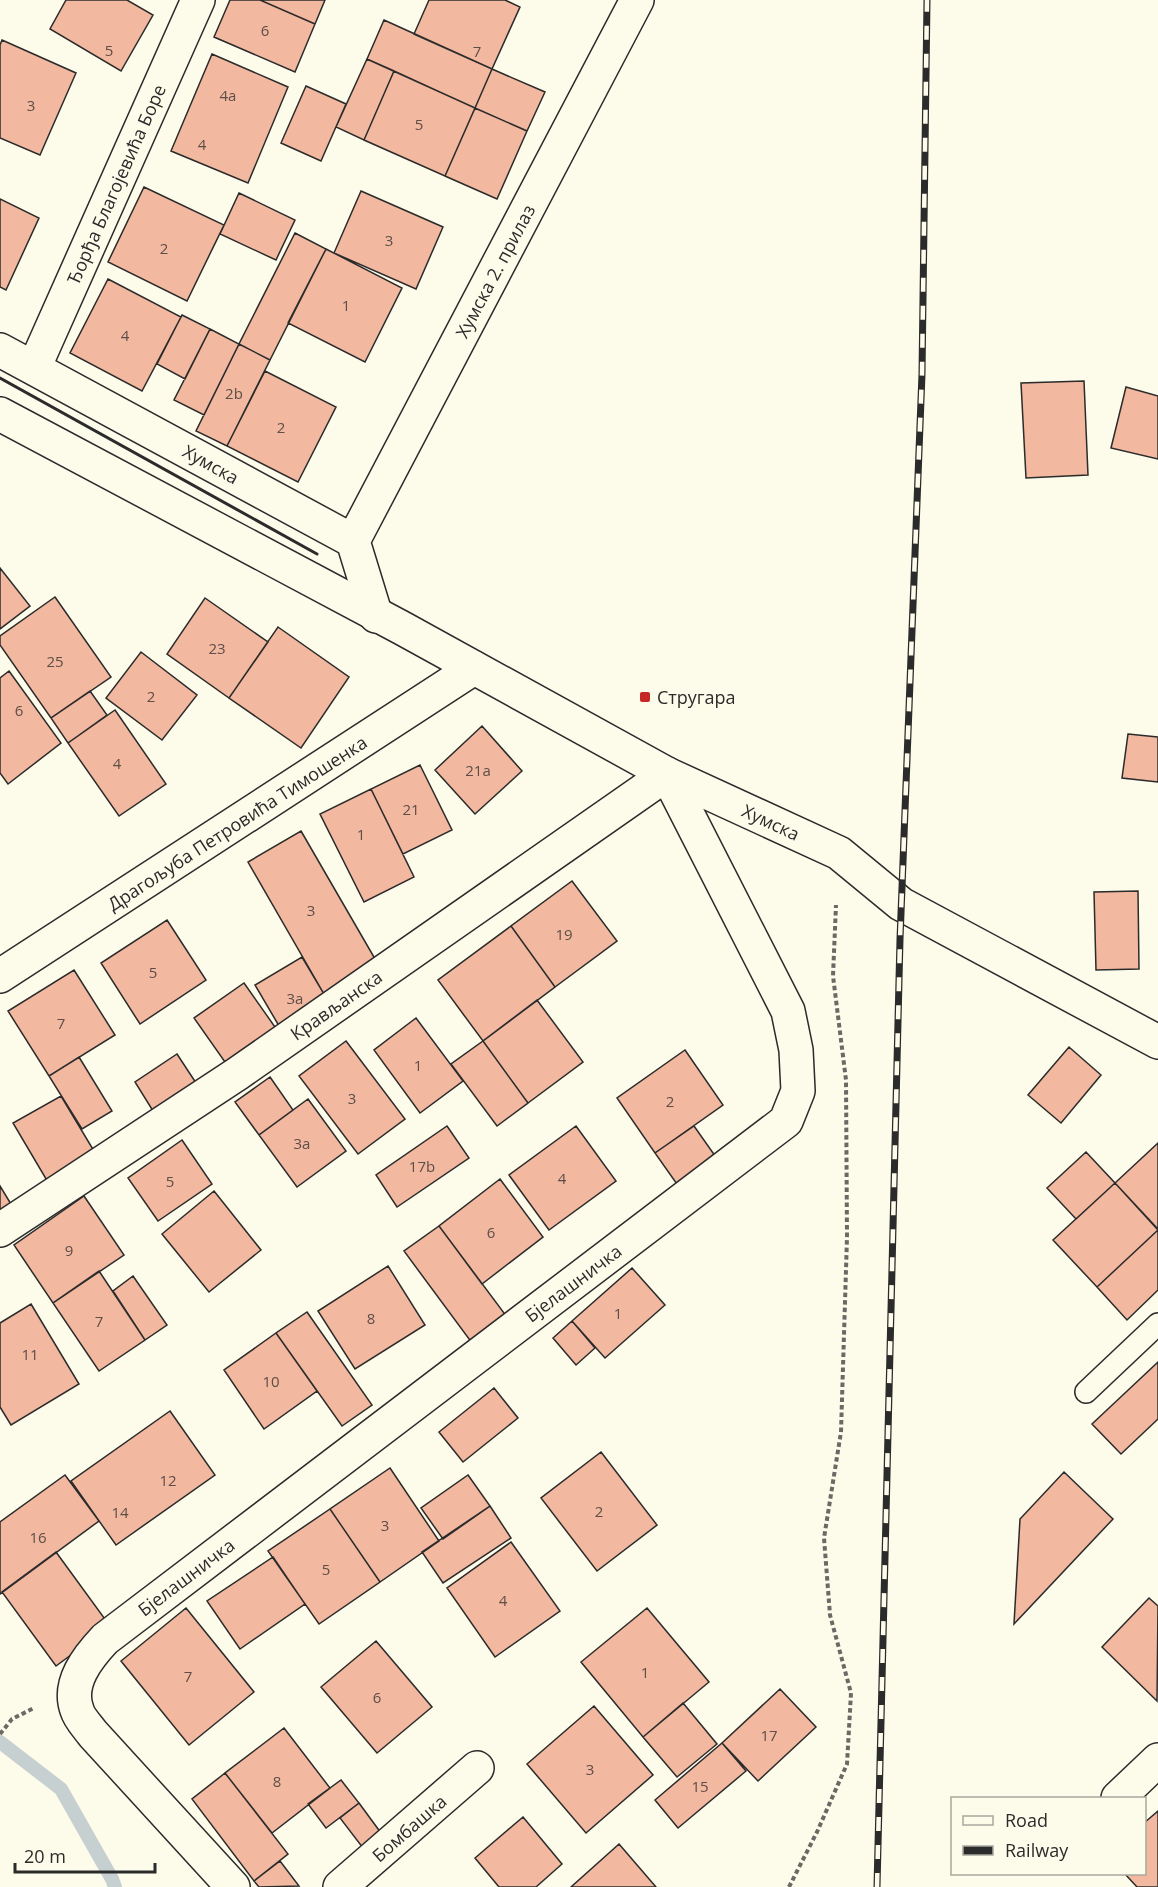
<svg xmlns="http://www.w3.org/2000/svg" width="1158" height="1887" font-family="'Open Sans',sans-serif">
<rect width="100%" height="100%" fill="#fdfbea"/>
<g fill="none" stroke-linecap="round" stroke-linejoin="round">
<path stroke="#c7d0d0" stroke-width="14" d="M 0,1742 L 61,1789 L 112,1879 L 115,1887"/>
</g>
<path fill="#f2b8a0" stroke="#2b2b2b" stroke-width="1.5" d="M 66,0 L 127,0 L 153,15 L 121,71 L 50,29 Z
M 230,0 L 260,0 L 315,24 L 295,72 L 214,37 Z
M 260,0 L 325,0 L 315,24 Z
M 429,0 L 505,0 L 520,7 L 492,69 L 414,34 Z
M 384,20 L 492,69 L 475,108 L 367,59 Z
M 2,40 L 76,73 L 40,155 L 0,138 L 0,45 Z
M 212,54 L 288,87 L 248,183 L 171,151 Z
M 367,59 L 394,71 L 364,140 L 336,127 Z
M 492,69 L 545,92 L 527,131 L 475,108 Z
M 394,71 L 475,108 L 445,176 L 364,140 Z
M 306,86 L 346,104 L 321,161 L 281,143 Z
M 475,108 L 527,131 L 497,199 L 445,176 Z
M 144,187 L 224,225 L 187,301 L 108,262 Z
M 361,191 L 443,227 L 416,289 L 334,253 Z
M 239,193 L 295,220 L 276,260 L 220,234 Z
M 0,199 L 39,218 L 6,290 L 0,287 Z
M 295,233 L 326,249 L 270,360 L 239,344 Z
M 326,249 L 402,288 L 365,362 L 288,323 Z
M 108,279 L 181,317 L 142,391 L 70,353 Z
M 182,315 L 210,329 L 185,379 L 157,364 Z
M 210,329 L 239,344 L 204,415 L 174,400 Z
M 239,344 L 270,360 L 227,446 L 196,431 Z
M 265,371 L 336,407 L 298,482 L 227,446 Z
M 1084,381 L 1088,475 L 1026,478 L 1021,383 Z
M 1126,387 L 1158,396 L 1158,459 L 1111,448 Z
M 0,568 L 30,606 L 0,629 Z
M 55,597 L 111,677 L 51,718 L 0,645 L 0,636 Z
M 205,598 L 268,642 L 229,698 L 167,654 Z
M 278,627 L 349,677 L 301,748 L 229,698 Z
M 141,652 L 197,695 L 162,740 L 106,698 Z
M 9,671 L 61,743 L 8,784 L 0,773 L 0,678 Z
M 90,691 L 107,715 L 68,743 L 51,718 Z
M 115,710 L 166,784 L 119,816 L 68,743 Z
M 482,726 L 522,771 L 475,814 L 435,770 Z
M 1128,734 L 1158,737 L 1158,782 L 1122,778 Z
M 420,765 L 452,830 L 403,854 L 371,789 Z
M 371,789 L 414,877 L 364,902 L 320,814 Z
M 301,831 L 378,964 L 324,994 L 248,862 Z
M 572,881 L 617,941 L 555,987 L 511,926 Z
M 1138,891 L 1139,969 L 1096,970 L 1094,892 Z
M 167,920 L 206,980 L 140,1024 L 101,963 Z
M 511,926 L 555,987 L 483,1041 L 438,980 Z
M 302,957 L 324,994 L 282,1031 L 255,985 Z
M 74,970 L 115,1035 L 49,1076 L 8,1011 Z
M 244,983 L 282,1037 L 232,1072 L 194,1018 Z
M 537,1000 L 583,1062 L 528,1103 L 483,1041 Z
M 416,1018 L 463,1081 L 420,1113 L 374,1050 Z
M 346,1041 L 405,1119 L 358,1154 L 299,1076 Z
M 483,1041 L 528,1103 L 497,1126 L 451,1064 Z
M 1069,1047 L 1101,1075 L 1061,1123 L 1028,1095 Z
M 685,1050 L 723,1105 L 655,1153 L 617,1098 Z
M 177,1054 L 202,1092 L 158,1119 L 135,1082 Z
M 79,1057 L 112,1111 L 82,1129 L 49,1076 Z
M 270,1077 L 293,1110 L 259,1135 L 235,1102 Z
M 61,1096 L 97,1156 L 49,1184 L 13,1123 Z
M 308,1099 L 346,1151 L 297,1187 L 259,1135 Z
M 447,1126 L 469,1158 L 397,1207 L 376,1175 Z
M 576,1126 L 616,1181 L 549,1230 L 509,1175 Z
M 694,1126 L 718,1160 L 679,1187 L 655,1153 Z
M 182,1140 L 212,1184 L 158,1221 L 128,1178 Z
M 1158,1143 L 1158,1229 L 1115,1183 Z
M 1086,1152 L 1115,1183 L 1076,1219 L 1047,1188 Z
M 500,1179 L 543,1237 L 482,1284 L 439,1226 Z
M 1115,1183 L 1158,1230 L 1097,1287 L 1053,1240 Z
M 0,1186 L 17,1214 L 0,1224 Z
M 214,1191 L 261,1250 L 209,1292 L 162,1234 Z
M 84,1196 L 124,1255 L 53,1303 L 14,1245 Z
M 439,1226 L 507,1317 L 472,1343 L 404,1251 Z
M 1158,1230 L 1158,1290 L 1127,1320 L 1097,1287 Z
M 388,1266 L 425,1325 L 355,1369 L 318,1311 Z
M 632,1268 L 665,1305 L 605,1358 L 572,1321 Z
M 99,1271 L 145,1340 L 99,1371 L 53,1303 Z
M 133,1276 L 167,1325 L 145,1340 L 113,1291 Z
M 31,1304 L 79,1384 L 11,1425 L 0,1407 L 0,1323 Z
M 307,1312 L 372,1405 L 342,1426 L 276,1333 Z
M 572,1321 L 595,1348 L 576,1365 L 553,1338 Z
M 276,1333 L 317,1391 L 264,1429 L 224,1370 Z
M 1158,1362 L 1158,1419 L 1121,1454 L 1092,1424 Z
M 494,1388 L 518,1418 L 463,1462 L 439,1432 Z
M 170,1411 L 215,1475 L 116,1545 L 71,1481 Z
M 601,1452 L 657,1525 L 597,1571 L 541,1498 Z
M 390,1468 L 439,1541 L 380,1582 L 330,1509 Z
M 1064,1472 L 1113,1519 L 1014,1624 L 1020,1519 Z
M 65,1475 L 99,1521 L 0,1594 L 0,1522 Z
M 468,1475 L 490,1506 L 443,1539 L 421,1508 Z
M 490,1506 L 511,1538 L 443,1583 L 422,1552 Z
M 330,1509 L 380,1582 L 319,1624 L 268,1551 Z
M 511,1542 L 560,1611 L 495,1657 L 447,1588 Z
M 56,1552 L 110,1626 L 56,1666 L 2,1592 Z
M 273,1557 L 305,1604 L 240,1649 L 207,1601 Z
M 1149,1598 L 1158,1606 L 1157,1701 L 1102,1647 Z
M 186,1608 L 254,1692 L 189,1745 L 121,1661 Z
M 647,1608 L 709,1682 L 643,1737 L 581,1662 Z
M 376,1641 L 432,1707 L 377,1753 L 321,1687 Z
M 780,1689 L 816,1727 L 758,1781 L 722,1743 Z
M 683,1703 L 717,1744 L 677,1777 L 643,1737 Z
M 594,1706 L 653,1775 L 586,1833 L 527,1764 Z
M 284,1728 L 330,1788 L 272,1833 L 225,1773 Z
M 722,1743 L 746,1771 L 678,1828 L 655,1800 Z
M 225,1773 L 288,1854 L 254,1881 L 192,1799 Z
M 341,1780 L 359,1803 L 326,1828 L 308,1804 Z
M 359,1803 L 381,1833 L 363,1848 L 340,1818 Z
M 1158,1811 L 1158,1887 L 1137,1887 L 1125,1874 L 1144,1874 L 1144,1823 Z
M 523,1817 L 562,1864 L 536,1887 L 499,1887 L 475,1858 Z
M 619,1844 L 656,1887 L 571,1887 Z
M 280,1861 L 299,1886 L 259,1887 L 254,1881 Z"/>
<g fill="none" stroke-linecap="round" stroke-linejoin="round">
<defs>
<path id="service" d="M 1086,1392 L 1158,1324"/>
<path id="minor" d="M 0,350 L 353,541 L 376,616
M 34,368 L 198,0
M 353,541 L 637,0
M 0,976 L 474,668
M 0,1230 L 237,1074 L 667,774 L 788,1011 L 796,1050 L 798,1091 L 786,1121 L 105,1639 C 88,1657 67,1683 77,1710 C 79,1718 88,1727 93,1734 L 233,1887
M 1118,1798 L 1158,1760
M 340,1887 L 477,1768"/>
<path id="tertiary" d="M 0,414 L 402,628 L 667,774 L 839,853 L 901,904 L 1158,1042"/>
</defs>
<use href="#service" stroke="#2b2b2b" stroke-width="24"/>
<use href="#minor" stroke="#2b2b2b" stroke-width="36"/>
<use href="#tertiary" stroke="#2b2b2b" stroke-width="36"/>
<path stroke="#6a6964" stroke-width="4" stroke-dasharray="4.5 3" stroke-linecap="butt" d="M 0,1734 L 12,1719 L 34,1708
M 789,1887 L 817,1832 L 847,1764 L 851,1693 L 830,1615 L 824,1538 L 841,1432 L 847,1237 L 846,1080 L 833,976 L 836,905"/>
<use href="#service" stroke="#fdfbea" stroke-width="21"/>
<use href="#minor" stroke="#fdfbea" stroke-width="33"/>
<use href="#tertiary" stroke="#fdfbea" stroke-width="33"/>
<defs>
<path id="rail" d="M 877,1887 L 900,939 L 922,374 L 927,0"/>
</defs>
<use href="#rail" stroke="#2b2b2b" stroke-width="7"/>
<use href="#rail" stroke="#fdfbea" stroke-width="4.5" stroke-dasharray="14" stroke-linecap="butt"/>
<path stroke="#2b2b2b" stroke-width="3" d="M 0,378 L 317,554"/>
</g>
<rect fill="#c62828" stroke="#fdfbea" stroke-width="2" x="639" y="691" width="12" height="12" rx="3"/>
<g text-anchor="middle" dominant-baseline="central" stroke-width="4.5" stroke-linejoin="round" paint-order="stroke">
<g font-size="15" fill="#5d4e48">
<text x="265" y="30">6</text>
<text x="109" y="50">5</text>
<text x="477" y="51">7</text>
<text x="228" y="95">4a</text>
<text x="31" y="105">3</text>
<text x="419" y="124">5</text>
<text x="202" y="144">4</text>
<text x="389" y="240">3</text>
<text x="164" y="248">2</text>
<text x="346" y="305">1</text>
<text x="125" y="335">4</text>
<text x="234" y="393">2b</text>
<text x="281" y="427">2</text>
<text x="217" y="648">23</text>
<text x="55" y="661">25</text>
<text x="151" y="696">2</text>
<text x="19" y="710">6</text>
<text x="117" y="763">4</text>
<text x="478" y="770">21a</text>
<text x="411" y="809">21</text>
<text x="361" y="834">1</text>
<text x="311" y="910">3</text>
<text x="564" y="934">19</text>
<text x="153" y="972">5</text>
<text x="295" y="998">3a</text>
<text x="61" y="1023">7</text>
<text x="418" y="1065">1</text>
<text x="352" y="1098">3</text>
<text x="670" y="1101">2</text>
<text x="302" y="1143">3a</text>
<text x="422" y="1166">17b</text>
<text x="562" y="1178">4</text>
<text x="170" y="1181">5</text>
<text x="491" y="1232">6</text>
<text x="69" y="1250">9</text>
<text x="618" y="1313">1</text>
<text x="371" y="1318">8</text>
<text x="99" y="1321">7</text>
<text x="30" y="1354">11</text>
<text x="271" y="1381">10</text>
<text x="168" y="1480">12</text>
<text x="599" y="1511">2</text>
<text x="120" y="1512">14</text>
<text x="385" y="1525">3</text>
<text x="38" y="1537">16</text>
<text x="326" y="1569">5</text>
<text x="503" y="1600">4</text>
<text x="645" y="1672">1</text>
<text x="188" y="1676">7</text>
<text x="377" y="1697">6</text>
<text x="769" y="1735">17</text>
<text x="590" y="1769">3</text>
<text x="277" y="1781">8</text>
<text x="700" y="1786">15</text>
</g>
<g font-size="18" fill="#2b2b2b" stroke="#fdfbea">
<text transform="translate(116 184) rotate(-66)">Ђорђа Благојевића Боре</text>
<text transform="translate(495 271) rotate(-62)">Хумска 2. прилаз</text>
<text transform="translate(211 464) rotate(29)">Хумска</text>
<text transform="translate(771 822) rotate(25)">Хумска</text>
<text transform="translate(237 823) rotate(-33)">Драгољуба Петровића Тимошенка</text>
<text transform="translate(336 1005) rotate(-35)">Крављанска</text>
<text transform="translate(573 1283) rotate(-37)">Бјелашничка</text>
<text transform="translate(186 1577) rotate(-37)">Бјелашничка</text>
<text transform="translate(409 1828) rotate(-41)">Бомбашка</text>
</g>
<g font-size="18" fill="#2b2b2b" stroke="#fdfbea" text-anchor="start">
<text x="657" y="697">Стругара</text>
</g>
</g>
<rect x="951" y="1797" width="195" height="78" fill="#fdfbea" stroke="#a9a89e" stroke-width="1.5"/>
<rect x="963" y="1816" width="30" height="9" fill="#fdfbea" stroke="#a9a89e" stroke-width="1.5"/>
<text x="1005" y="1827" font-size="18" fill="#2b2b2b">Road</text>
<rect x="963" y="1846" width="30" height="9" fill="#2b2b2b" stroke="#a9a89e" stroke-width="1.5"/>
<text x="1005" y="1857" font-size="18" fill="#2b2b2b">Railway</text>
<path d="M15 1863v9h140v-9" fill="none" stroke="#2b2b2b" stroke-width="3"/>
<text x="24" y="1863" font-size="18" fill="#2b2b2b" stroke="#fdfbea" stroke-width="4.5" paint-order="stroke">20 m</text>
</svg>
